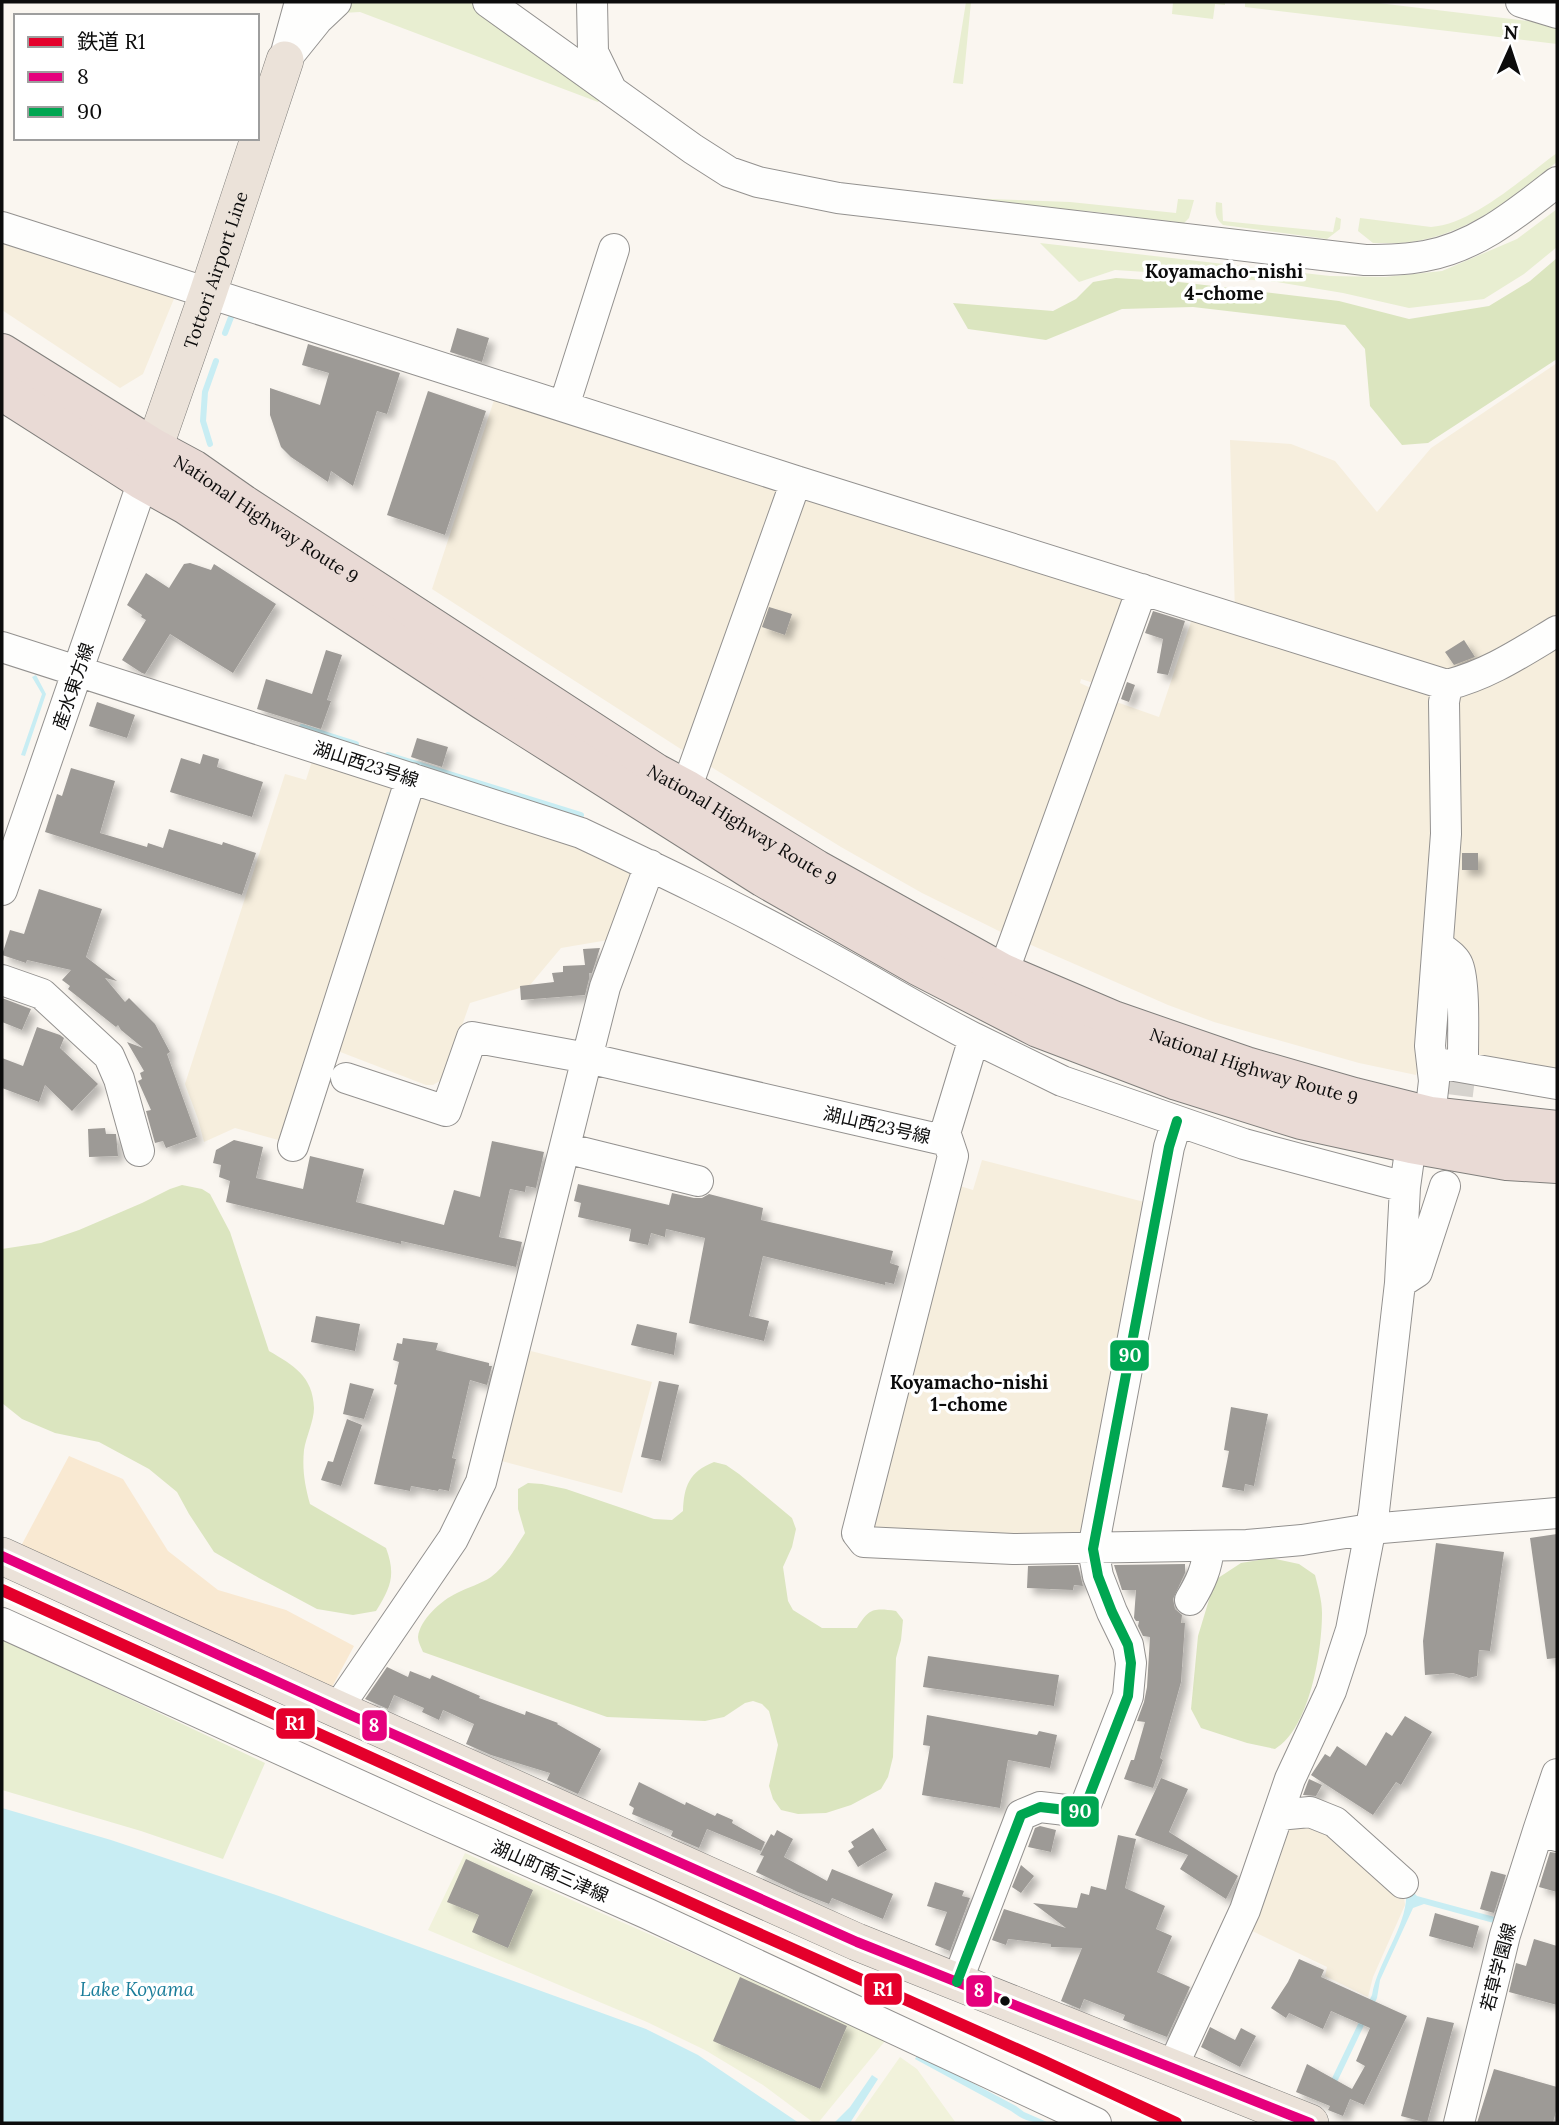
<svg xmlns="http://www.w3.org/2000/svg" width="1559" height="2125" font-family="Lora,'Noto Sans JP',serif">
<defs>
<filter id="shadow"><feDropShadow dx="6" dy="6" stdDeviation="3.5" flood-color="#0004"/></filter>
</defs>
<rect width="100%" height="100%" fill="#faf6f0"/>
<path fill="#f6eedd" d="M 2,234 L 178,289 L 143,374 L 120,388 L 2,310 Z
M 1557,363 L 1557,624 L 1460,677 L 1235,612 L 1230,440 L 1291,444 L 1335,461 L 1377,512 L 1431,448 Z
M 497,391 L 787,484 L 687,753 L 432,589 Z
M 800,487 L 1131,589 L 1100,685 L 1081,679 L 1080,683 L 1097,691 L 1005,934 L 922,893 L 841,847 L 708,765 Z
M 1195,610 L 1439,691 L 1420,1063 L 1416,1075 L 1359,1063 L 1214,1022 L 1168,1005 L 1022,941 L 1108,699 L 1159,717 Z
M 1557,637 L 1557,1077 L 1468,1056 L 1443,942 L 1449,699 Z
M 314,755 L 400,782 L 289,1143 L 235,1128 L 204,1142 L 198,1119 L 185,1084 L 285,774 L 306,780 Z
M 423,789 L 635,869 L 614,939 L 561,948 L 530,985 L 470,1003 L 443,1079 L 433,1085 L 426,1085 L 330,1048 Z
M 982,1160 L 1152,1204 L 1088,1542 L 867,1535 L 950,1183 L 973,1190 Z
M 523,1349 L 652,1382 L 622,1493 L 494,1459 Z
M 1313,1817 L 1403,1890 L 1405,1905 L 1373,1977 L 1368,1997 L 1325,1976 L 1327,1967 L 1246,1928 L 1286,1823 Z"/>
<path fill="#e8eed1" d="M 349,2 L 470,2 L 603,97 L 598,102 L 360,12 L 342,13 Z
M 966,2 L 971,2 L 963,84 L 953,83 Z
M 1173,2 L 1225,2 L 1225,5 L 1215,4 L 1213,19 L 1172,14 Z
M 1245,2 L 1370,2 L 1552,24 L 1557,26 L 1557,44 L 1245,7 Z
M 1557,153 L 1557,162 C 1511,197 1476,230 1417,241 C 1403,244 1387,243 1373,243 L 1358,231 L 1360,218 L 1431,227 C 1472,225 1524,177 1557,153 Z
M 962,198 L 1070,202 L 1176,213 L 1178,199 L 1194,200 L 1189,218 L 1184,223 L 1087,211 L 1003,207 Z
M 1216,202 L 1222,203 L 1223,221 L 1333,232 L 1336,217 L 1341,219 L 1340,229 L 1327,239 L 1223,225 C 1215,218 1215,213 1216,202 Z
M 1557,209 L 1557,247 L 1524,274 L 1484,299 L 1409,308 L 1343,293 L 1277,282 L 1177,274 L 1115,270 L 1079,282 L 1040,243 L 1330,276 L 1385,277 L 1442,271 L 1517,239 Z
M 2,1639 L 265,1763 L 223,1859 L 141,1831 L 2,1790 Z"/>
<path fill="#dbe5bf" d="M 1557,258 L 1557,359 L 1428,443 L 1402,445 L 1370,406 L 1365,349 L 1345,325 L 1193,307 L 1122,309 L 1046,340 L 968,329 L 953,303 L 1053,311 L 1076,299 L 1093,282 L 1116,278 L 1179,282 L 1339,301 L 1409,319 L 1489,306 L 1530,281 Z
M 182,1185 L 202,1189 L 210,1194 L 230,1232 L 269,1351 C 293,1365 313,1376 314,1408 C 314,1421 306,1437 304,1450 C 302,1470 305,1486 310,1504 L 386,1548 C 396,1575 391,1587 376,1611 L 353,1615 L 317,1609 L 259,1578 L 214,1552 L 189,1514 L 177,1492 L 149,1469 L 99,1442 L 55,1433 L 22,1419 L 2,1403 L 2,1249 L 41,1243 L 79,1230 L 142,1203 L 170,1189 Z
M 714,1462 L 726,1465 L 739,1474 L 792,1518 L 796,1529 L 792,1547 L 783,1567 L 788,1601 L 793,1610 L 822,1628 L 857,1628 C 869,1608 874,1608 896,1611 L 903,1620 L 901,1640 L 896,1658 L 893,1757 L 888,1777 L 881,1789 L 851,1805 L 826,1813 L 798,1814 L 781,1810 L 773,1799 L 769,1786 L 778,1745 L 769,1711 L 762,1704 L 753,1701 L 745,1703 L 724,1717 L 705,1721 L 607,1717 L 423,1652 C 421,1647 418,1642 418,1637 C 420,1619 442,1600 457,1593 C 468,1587 481,1584 491,1577 C 506,1566 515,1548 525,1533 L 518,1509 L 518,1489 L 528,1483 L 542,1484 L 566,1489 L 654,1519 L 672,1520 L 683,1511 C 684,1486 689,1472 714,1462 Z
M 1271,1558 L 1299,1564 L 1315,1575 C 1318,1587 1322,1600 1322,1613 C 1322,1651 1310,1728 1275,1749 L 1247,1743 L 1201,1728 L 1191,1709 L 1198,1636 L 1215,1580 L 1241,1563 Z"/>
<path fill="#f9e9d2" d="M 69,1456 L 123,1479 L 168,1551 L 218,1590 L 286,1610 L 354,1646 L 331,1689 L 21,1546 Z"/>
<path fill="#f1f2db" d="M 465,1853 L 869,2031 L 885,2041 L 818,2123 L 814,2123 L 763,2085 L 705,2050 L 647,2022 L 428,1930 Z
M 900,2057 L 917,2069 L 956,2123 L 856,2123 L 855,2121 Z"/>
<path fill="#c8edf3" d="M 36,675 L 46,694 L 25,756 L 21,755 L 42,694 L 32,677 Z
M 2,1808 L 111,1840 L 276,1895 L 646,2029 L 698,2055 L 799,2123 L 2,2123 Z
M 1410,1889 L 1417,1896 L 1502,1919 L 1501,1925 L 1424,1904 L 1413,1908 L 1380,1980 L 1377,1998 L 1328,2101 L 1322,2099 L 1372,1995 C 1378,1961 1409,1923 1406,1892 Z
M 918,2054 L 1016,2106 L 1024,2112 L 1047,2122 L 1046,2123 C 1031,2123 1023,2120 1011,2111 L 915,2059 Z
M 872,2075 L 878,2079 L 850,2123 L 834,2123 L 850,2107 Z"/>
<g fill="none" stroke-linecap="round" stroke-linejoin="round">
<path stroke="#c8edf3" stroke-width="6" d="M 225,333 L 233,312 L 237,313
M 210,444 L 203,421 L 205,392 L 216,361
M 302,727 L 356,744
M 388,755 L 581,815"/>
</g>
<path fill="#9d9a96" filter="url(#shadow)" d="M 457,328 L 489,338 L 482,362 L 450,352 Z
M 308,344 L 400,373 L 387,414 L 377,411 L 353,486 L 331,471 L 328,482 L 291,457 L 281,447 L 270,415 L 270,388 L 320,405 L 329,373 L 302,365 Z
M 428,391 L 486,411 L 445,535 L 387,515 Z
M 190,563 L 211,570 L 214,564 L 276,604 L 233,673 L 170,634 L 145,674 L 142,673 L 122,660 L 146,620 L 141,617 L 142,615 L 127,605 L 146,573 L 169,588 L 184,564 Z
M 769,607 L 792,614 L 785,635 L 762,627 Z
M 1153,611 L 1185,621 L 1168,675 L 1157,673 L 1163,639 L 1145,633 Z
M 1464,640 L 1475,657 L 1454,665 L 1445,652 Z
M 326,650 L 342,655 L 327,700 L 331,701 L 321,729 L 257,709 L 266,679 L 312,694 Z
M 1127,682 L 1135,685 L 1129,702 L 1121,699 Z
M 97,702 L 135,715 L 127,738 L 89,726 Z
M 417,738 L 448,747 L 442,767 L 411,757 Z
M 203,754 L 219,759 L 217,767 L 263,782 L 252,817 L 170,792 L 181,758 L 200,764 Z
M 71,768 L 115,781 L 100,833 L 147,847 L 148,843 L 163,848 L 169,829 L 222,845 L 223,842 L 256,853 L 242,895 L 45,832 L 57,794 L 62,796 Z
M 1462,853 L 1478,853 L 1478,870 L 1462,870 Z
M 39,889 L 102,909 L 86,957 L 117,981 L 105,978 L 125,1002 L 129,998 L 155,1024 L 170,1052 L 167,1054 L 197,1137 L 166,1148 L 163,1141 L 155,1143 L 146,1111 L 151,1110 L 138,1081 L 142,1079 L 140,1073 L 144,1071 L 127,1042 L 143,1048 L 121,1030 L 118,1025 L 116,1027 L 68,989 L 70,986 L 62,980 L 71,970 L 27,960 L 26,963 L 2,955 L 10,930 L 24,934 Z
M 600,948 L 592,973 L 589,973 L 589,979 L 585,995 L 521,1000 L 520,986 L 554,982 L 552,973 L 563,972 L 563,966 L 585,965 L 583,949 Z
M 2,998 L 31,1009 L 22,1030 L 2,1022 Z
M 37,1027 L 60,1035 L 64,1038 L 60,1048 L 98,1084 L 72,1111 L 45,1085 L 39,1102 L 2,1088 L 2,1058 L 23,1066 Z
M 105,1128 L 106,1134 L 116,1134 L 118,1156 L 89,1157 L 88,1129 Z
M 234,1140 L 263,1147 L 256,1178 L 303,1189 L 310,1156 L 364,1169 L 356,1202 L 444,1225 L 454,1190 L 480,1197 L 492,1141 L 544,1152 L 536,1188 L 526,1186 L 525,1192 L 510,1189 L 499,1237 L 522,1242 L 516,1267 L 401,1241 L 401,1244 L 226,1202 L 230,1181 L 219,1177 L 221,1165 L 213,1163 L 216,1150 Z
M 578,1184 L 669,1205 L 672,1193 L 694,1198 L 702,1198 L 709,1194 L 763,1208 L 761,1220 L 893,1251 L 890,1263 L 899,1266 L 894,1284 L 885,1282 L 885,1285 L 763,1256 L 749,1316 L 769,1321 L 764,1341 L 689,1323 L 705,1238 L 666,1229 L 665,1237 L 651,1233 L 648,1245 L 629,1241 L 631,1229 L 578,1217 L 581,1203 L 574,1201 Z
M 316,1316 L 360,1324 L 355,1351 L 311,1342 Z
M 637,1324 L 677,1333 L 674,1355 L 631,1345 Z
M 403,1338 L 438,1343 L 436,1350 L 489,1363 L 489,1366 L 492,1366 L 487,1385 L 470,1380 L 452,1458 L 456,1459 L 449,1491 L 439,1489 L 438,1491 L 411,1486 L 410,1491 L 374,1484 L 397,1385 L 394,1384 L 399,1362 L 393,1360 L 397,1343 L 402,1344 Z
M 659,1381 L 679,1385 L 661,1461 L 641,1457 Z
M 350,1383 L 374,1389 L 364,1419 L 343,1414 Z
M 1231,1407 L 1268,1414 L 1254,1486 L 1245,1484 L 1244,1491 L 1222,1487 L 1229,1451 L 1224,1450 Z
M 347,1419 L 362,1425 L 341,1486 L 321,1480 L 328,1461 L 333,1462 Z
M 1557,1534 L 1557,1658 L 1547,1659 L 1530,1538 Z
M 1436,1543 L 1504,1552 L 1490,1651 L 1479,1650 L 1477,1676 L 1469,1678 L 1453,1673 L 1425,1675 L 1423,1641 Z
M 1185,1564 L 1185,1573 L 1173,1599 L 1175,1609 L 1182,1615 L 1181,1623 L 1185,1623 L 1181,1682 L 1160,1758 L 1163,1760 L 1153,1788 L 1124,1779 L 1131,1760 L 1134,1760 L 1145,1722 L 1137,1721 L 1144,1702 L 1147,1687 L 1150,1637 L 1143,1636 L 1138,1626 L 1139,1621 L 1136,1621 L 1134,1618 L 1136,1590 L 1122,1590 L 1114,1565 Z
M 1078,1565 L 1083,1586 L 1074,1585 L 1073,1590 L 1027,1588 L 1028,1566 Z
M 928,1656 L 1059,1675 L 1054,1706 L 923,1687 Z
M 387,1667 L 408,1677 L 410,1671 L 430,1679 L 432,1675 L 480,1696 L 479,1698 L 525,1715 L 526,1711 L 558,1723 L 557,1724 L 601,1749 L 578,1794 L 547,1780 L 550,1773 L 491,1755 L 466,1744 L 474,1724 L 443,1710 L 439,1720 L 422,1712 L 424,1708 L 394,1695 L 388,1709 L 365,1699 Z
M 927,1715 L 1037,1735 L 1039,1731 L 1057,1735 L 1050,1768 L 1008,1760 L 1000,1808 L 922,1795 L 930,1746 L 923,1745 Z
M 1405,1716 L 1432,1732 L 1401,1785 L 1396,1782 L 1373,1815 L 1311,1775 L 1325,1754 L 1330,1757 L 1337,1746 L 1366,1766 L 1386,1732 L 1392,1736 Z
M 1161,1778 L 1188,1789 L 1169,1832 L 1238,1876 L 1226,1899 L 1180,1869 L 1188,1855 L 1135,1835 Z
M 1309,1779 L 1322,1785 L 1316,1796 L 1303,1795 Z
M 639,1782 L 685,1805 L 686,1802 L 715,1816 L 717,1813 L 733,1820 L 732,1823 L 765,1842 L 761,1851 L 707,1829 L 699,1848 L 671,1836 L 673,1831 L 632,1814 L 634,1808 L 629,1805 Z
M 1040,1826 L 1056,1830 L 1051,1852 L 1028,1847 L 1035,1828 Z
M 873,1828 L 887,1850 L 858,1867 L 848,1851 L 854,1847 L 851,1842 Z
M 777,1830 L 793,1839 L 784,1857 L 827,1881 L 832,1869 L 893,1894 L 883,1919 L 832,1898 L 829,1904 L 798,1892 L 756,1872 L 764,1856 L 760,1855 L 771,1834 L 774,1836 Z
M 1118,1835 L 1136,1839 L 1125,1888 L 1165,1906 L 1156,1929 L 1172,1936 L 1157,1972 L 1190,1987 L 1167,2037 L 1123,2020 L 1125,2015 L 1084,1999 L 1080,2009 L 1061,2001 L 1082,1948 L 1051,1947 L 1051,1944 L 1008,1939 L 1006,1945 L 992,1940 L 1004,1909 L 1066,1928 L 1033,1903 L 1077,1908 L 1081,1893 L 1089,1895 L 1091,1886 L 1106,1890 Z
M 1550,1852 L 1557,1853 L 1557,1892 L 1539,1887 Z
M 466,1859 L 533,1890 L 508,1948 L 472,1932 L 479,1915 L 447,1902 Z
M 1021,1865 L 1034,1876 L 1021,1893 L 1012,1887 Z
M 1491,1871 L 1506,1875 L 1494,1913 L 1480,1909 Z
M 935,1882 L 964,1891 L 962,1896 L 970,1898 L 950,1951 L 935,1945 L 947,1912 L 927,1906 Z
M 1435,1913 L 1479,1926 L 1473,1948 L 1429,1936 Z
M 1534,1939 L 1557,1946 L 1557,2005 L 1509,1992 L 1516,1963 L 1526,1966 Z
M 1299,1959 L 1324,1970 L 1321,1977 L 1407,2016 L 1364,2105 L 1350,2099 L 1343,2116 L 1328,2110 L 1330,2106 L 1296,2092 L 1307,2064 L 1352,2089 L 1365,2066 L 1356,2061 L 1370,2028 L 1331,2011 L 1323,2029 L 1289,2013 L 1286,2018 L 1271,2008 L 1288,1982 Z
M 740,1977 L 847,2026 L 820,2089 L 713,2041 Z
M 1427,2017 L 1454,2023 L 1427,2123 L 1401,2116 Z
M 1210,2027 L 1235,2040 L 1241,2028 L 1256,2036 L 1240,2067 L 1201,2047 Z
M 1494,2069 L 1557,2087 L 1557,2107 L 1553,2123 L 1477,2123 Z"/>
<g fill="none" stroke-linecap="round" stroke-linejoin="round">
<path stroke="#d6d3ce" stroke-width="30" stroke-dasharray="30 15" stroke-linecap="butt" d="M 1452,1140 L 1463,1055"/>
<defs>
<path id="minor" d="M 488,2 L 693,149 L 729,172 L 758,182 L 838,198 L 1365,260 C 1385,260 1405,260 1425,256 C 1476,247 1517,213 1557,182
M 592,2 L 593,52 L 610,87
M 1521,2 L 1557,13
M 287,49 L 300,2
M 285,60 L 318,19 L 336,2
M 2,227 L 796,481 L 1447,685 C 1488,675 1522,652 1557,631
M 564,406 L 614,249
M 2,647 L 581,833 C 657,869 733,905 806,945 C 863,975 917,1009 974,1038 L 943,1140 L 587,1058 L 605,987 L 650,865
M 686,789 L 796,481
M 2,890 L 143,481
M 1439,946 C 1446,952 1455,957 1458,965 C 1465,983 1463,1034 1463,1055
M 1003,973 L 1142,589
M 2,980 L 42,994 L 109,1056 L 119,1079 L 139,1151
M 974,1038 L 1062,1081 L 1244,1144 L 1405,1187
M 1432,1062 L 1557,1084
M 1430,1116 L 1434,1081 L 1430,1046 L 1446,834 L 1444,702 L 1447,685
M 945,1132 L 953,1156 L 857,1533 L 864,1542 L 1013,1549 L 1247,1545 L 1302,1540 L 1370,1529 L 1557,1513
M 293,1146 L 411,778
M 565,1148 L 698,1181
M 1400,1283 L 1417,1272 L 1445,1186
M 1190,1600 C 1201,1582 1207,1568 1209,1547
M 2,1623 L 429,1817 L 648,1914 L 1096,2123
M 337,1709 L 453,1539 L 481,1482 L 587,1058 L 472,1037 L 446,1111 L 346,1078
M 1278,1815 L 1310,1812 L 1335,1822 L 1403,1883
M 1538,1831 L 1557,1774
M 957,1982 L 1021,1815 L 1040,1807 L 1083,1812 L 1128,1696 L 1131,1663 L 1128,1645 L 1112,1612 L 1098,1576 L 1093,1549 L 1169,1147 L 1177,1121
M 1172,2068 L 1245,1910 L 1290,1779 L 1331,1691 L 1351,1630 L 1374,1511 L 1400,1283 L 1405,1187 L 1411,1144
M 1459,2123 L 1505,1935 L 1538,1831 L 1557,1836"/>
<g id="major">
<path id="s1" d="M 144,477 L 208,293 L 285,60"/>
<path d="M 2,1556 L 337,1709 L 857,1942 L 1310,2123"/>
</g>
<g id="highway">
<path id="s2" d="M 2,353 L 154,448 L 193,469 L 243,504 L 656,773 L 686,789 L 816,869 L 1003,973 L 1113,1020 L 1246,1066 L 1354,1097 L 1430,1116 L 1557,1130"/>
<path d="M 2,391 L 143,481 L 186,505 L 484,701 L 764,878 L 918,966 L 1038,1028 L 1177,1081 L 1301,1120 L 1411,1144 L 1507,1161 L 1557,1164"/>
</g>
</defs>
<use href="#minor" stroke="#93918f" stroke-width="32"/>
<use href="#major" stroke="#807f7c" stroke-width="38"/>
<use href="#highway" stroke="#807f7c" stroke-width="40"/>
<use href="#minor" stroke="#fefefd" stroke-width="30"/>
<use href="#major" stroke="#ebe2d9" stroke-width="37"/>
<use href="#highway" stroke="#e9dad5" stroke-width="38"/>
<defs>
<path id="bus-1" d="M 2,1556 L 337,1709 L 857,1942 L 1310,2123"/>
<path id="bus-2" d="M 957,1982 L 1021,1815 L 1040,1807 L 1083,1812 L 1128,1696 L 1131,1663 L 1128,1645 L 1112,1612 L 1098,1576 L 1093,1549 L 1169,1147 L 1177,1121"/>
</defs>
<use href="#bus-1" stroke="#fff" stroke-width="16"/>
<use href="#bus-2" stroke="#fff" stroke-width="16"/>
<use href="#bus-1" stroke="#e5007d" stroke-width="10"/>
<use href="#bus-2" stroke="#00a651" stroke-width="10"/>
<defs>
<path id="rail-1" d="M 2,1590 L 719,1916 L 1043,2061 L 1176,2123"/>
</defs>
<use href="#rail-1" stroke="#fff" stroke-width="18"/>
<use href="#rail-1" stroke="#e4002b" stroke-width="12"/>
</g>
<circle fill="#0c0c0c" stroke="#fff" stroke-width="2.5" cx="1005" cy="2001" r="6"/>
<g text-anchor="middle" dominant-baseline="central" stroke-width="7" stroke-linejoin="round" paint-order="stroke">
<g font-size="18" fill="#0c0c0c" stroke="#fff">
<text stroke="none"><textPath href="#s1" startOffset="219">Tottori Airport Line</textPath></text>
<text stroke="none"><textPath href="#s2" startOffset="312">National Highway Route 9</textPath></text>
<text transform="translate(73 686) rotate(-71)">産水東方線</text>
<text transform="translate(366 764) rotate(18)">湖山西23号線</text>
<text stroke="none"><textPath href="#s2" startOffset="878">National Highway Route 9</textPath></text>
<text stroke="none"><textPath href="#s2" startOffset="1446">National Highway Route 9</textPath></text>
<text transform="translate(877 1125) rotate(13)">湖山西23号線</text>
<text transform="translate(550 1871) rotate(24)">湖山町南三津線</text>
<text transform="translate(1498 1967) rotate(-75)">若草学園線</text>
</g>
<g font-size="19" font-weight="bold" fill="#0c0c0c" stroke="#fff">
<text x="1224" y="271">Koyamacho-nishi<tspan x="1224" dy="22">4-chome</tspan></text>
<text x="969" y="1382">Koyamacho-nishi<tspan x="969" dy="22">1-chome</tspan></text>
</g>
<g font-size="19" font-style="italic" fill="#1a7d9a" stroke="#fff">
<text x="137" y="1989">Lake Koyama</text>
</g>
</g>
<g stroke="#fff" stroke-width="2.5">
<rect x="1109" y="1339" width="41" height="33" rx="7" fill="#00a651"/>
<rect x="275" y="1707" width="41" height="33" rx="7" fill="#e4002b"/>
<rect x="361" y="1709" width="27" height="33" rx="7" fill="#e5007d"/>
<rect x="1060" y="1795" width="40" height="33" rx="7" fill="#00a651"/>
<rect x="863" y="1972" width="40" height="34" rx="7" fill="#e4002b"/>
<rect x="965" y="1974" width="28" height="34" rx="7" fill="#e5007d"/>
</g>
<g font-size="19" text-anchor="middle" font-weight="bold" fill="#fff">
<text x="1130" y="1362">90</text>
<text x="295" y="1730">R1</text>
<text x="374" y="1732">8</text>
<text x="1080" y="1818">90</text>
<text x="883" y="1996">R1</text>
<text x="979" y="1997">8</text>
</g>
<rect width="1559" height="2125" fill="none" stroke="#0c0c0c" stroke-width="7"/>
<rect x="14" y="14" width="245" height="126" fill="#ffffff" stroke="#9e9e9e" stroke-width="2"/>
<rect x="28" y="37" width="35" height="10" fill="#e4002b" stroke="#9e9e9e" stroke-width="2"/>
<text x="77" y="49" font-size="21" fill="#0c0c0c">鉄道 R1</text>
<rect x="28" y="72" width="35" height="10" fill="#e5007d" stroke="#9e9e9e" stroke-width="2"/>
<text x="77" y="84" font-size="21" fill="#0c0c0c">8</text>
<rect x="28" y="107" width="35" height="10" fill="#00a651" stroke="#9e9e9e" stroke-width="2"/>
<text x="77" y="119" font-size="21" fill="#0c0c0c">90</text>
<g transform="translate(1510 49) rotate(3)" stroke="#ffffff" stroke-width="5" paint-order="stroke">
<path d="M0-5L12 26L0 18L-12 26Z" fill="#0c0c0c"/>
<text y="-10" font-size="19" font-weight="bold" text-anchor="middle" fill="#0c0c0c">N</text>
</g>
</svg>
